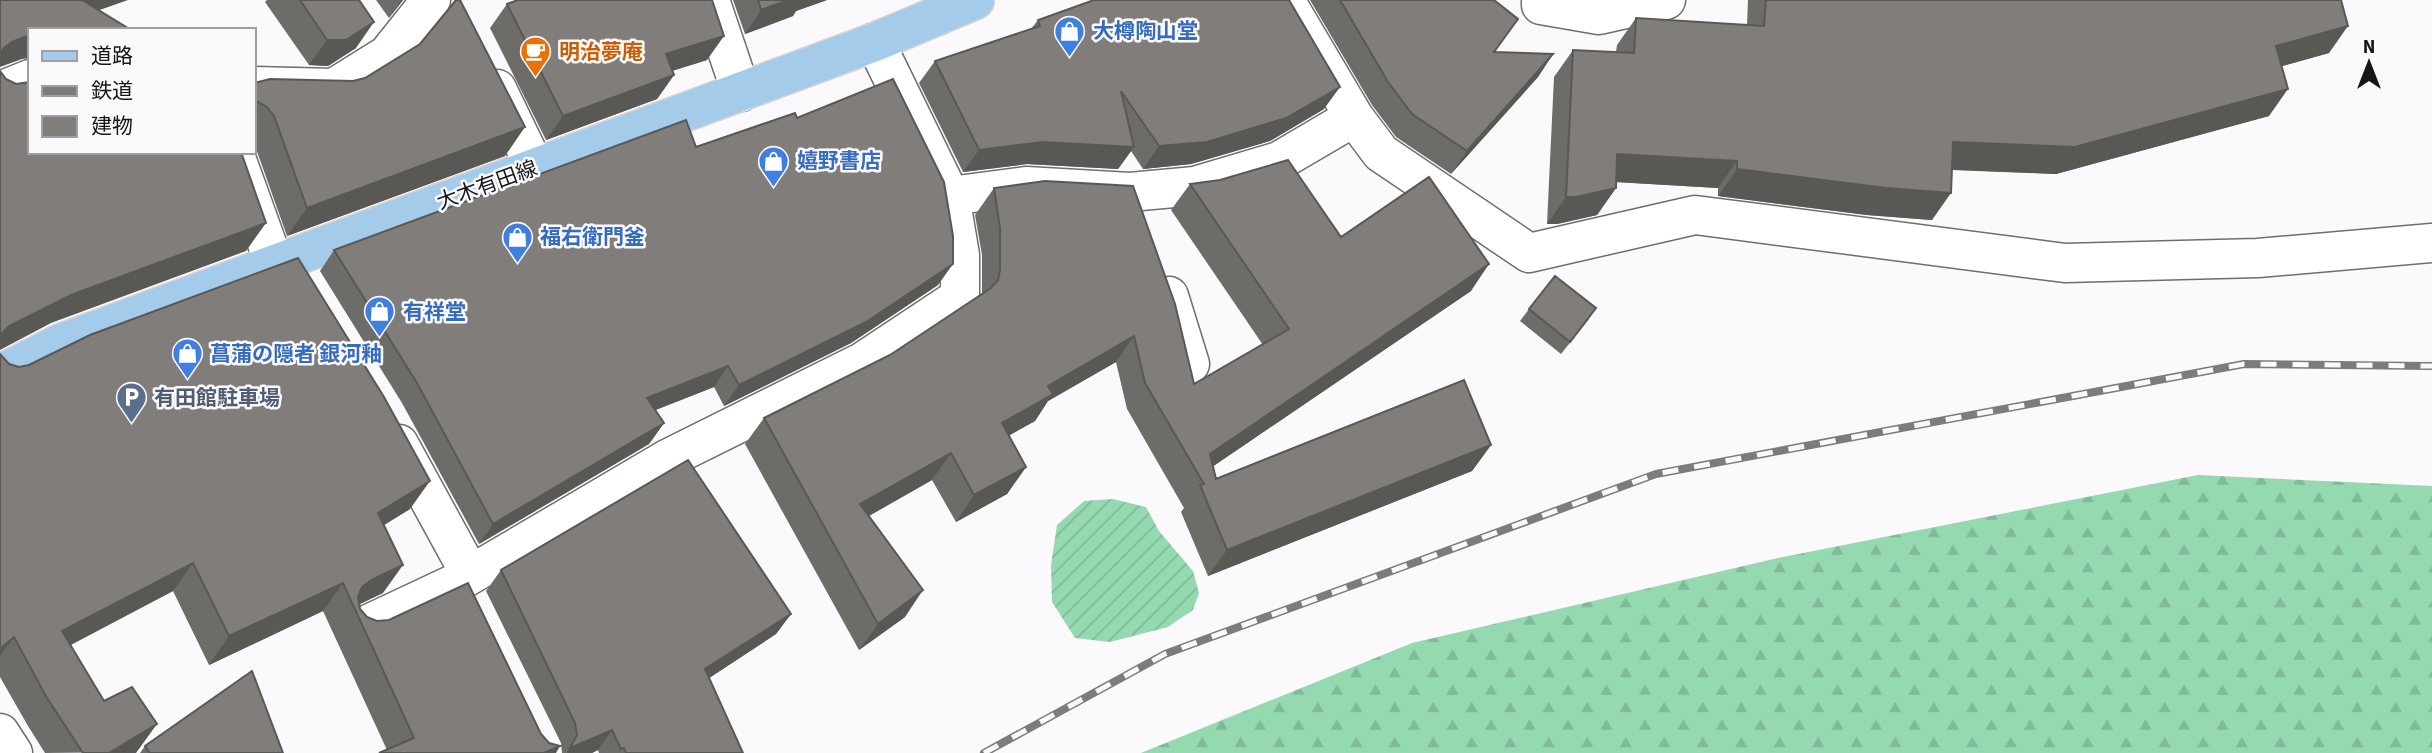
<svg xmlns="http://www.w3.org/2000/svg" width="2432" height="753" font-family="'Source Sans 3','Noto Sans JP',sans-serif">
<defs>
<pattern id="forest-firs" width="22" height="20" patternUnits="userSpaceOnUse" patternTransform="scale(1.75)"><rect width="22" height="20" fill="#95d9b1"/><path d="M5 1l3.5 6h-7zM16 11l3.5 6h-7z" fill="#80ba98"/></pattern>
<pattern id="garden-furrows" width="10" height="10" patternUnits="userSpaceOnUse" patternTransform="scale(1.75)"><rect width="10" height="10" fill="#95d9b1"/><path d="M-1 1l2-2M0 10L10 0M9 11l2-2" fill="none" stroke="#80ba98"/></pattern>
</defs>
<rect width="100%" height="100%" fill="#fcf9fc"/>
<path fill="url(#forest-firs)" d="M 2198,475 L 2432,486 L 2432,753 L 1141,753 L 1412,643 L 1778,558 Z"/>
<path fill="url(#garden-furrows)" d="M 1113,499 L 1146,507 L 1159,531 L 1193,571 L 1199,593 L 1193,610 L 1168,627 L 1110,642 L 1075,638 L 1052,602 L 1051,565 L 1057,525 L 1084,501 Z"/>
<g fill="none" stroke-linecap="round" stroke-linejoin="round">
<defs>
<path id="minor" d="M 710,0 L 741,92
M 1541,0 L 1541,5 L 1599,15 L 1666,0
M 254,86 L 334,88 L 387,55 L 431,0
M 497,89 L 535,168
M 0,91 L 30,79
M 1354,117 L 1381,153 L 1529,253 L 1695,215 L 2065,263 L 2258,258 L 2432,243
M 234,152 L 274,263
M 950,196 L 1026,186 L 1130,192 L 1195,186 L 1279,161 L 1354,117 L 1285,0
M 1169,296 L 1190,364
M 399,444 L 470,574
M 360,628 L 458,582 L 669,458 L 862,362 L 960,297 L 960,255 L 950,196 L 875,42
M 0,733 L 13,753"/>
<path id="major" d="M 0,374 L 61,343 L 875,42 L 975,0"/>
</defs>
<use href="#minor" stroke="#706c6f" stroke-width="41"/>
<use href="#major" stroke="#d5d5d5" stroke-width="41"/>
<use href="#minor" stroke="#fff" stroke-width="38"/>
<use href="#major" stroke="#a4cbe9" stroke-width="38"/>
<defs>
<path id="rail" d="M 984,753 L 1165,654 L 1656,474 L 2244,364 L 2432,366"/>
</defs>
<use href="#rail" stroke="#7d7b7d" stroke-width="8"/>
<use href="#rail" stroke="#fcf9fc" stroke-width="5" stroke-dasharray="16" stroke-linecap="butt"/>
</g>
<path fill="#6e6c69" d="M 267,0 L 359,0 L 356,48 L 328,66 L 309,65 L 265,2 Z
M 376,0 L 403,0 L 389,18 Z
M 733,0 L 827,0 L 796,11 L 793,16 L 745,34 Z
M 1310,0 L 1494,0 L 1495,52 L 1553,54 L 1538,77 L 1451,174 L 1396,137 L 1372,105 Z
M 1748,0 L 2341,0 L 2329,53 L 2282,66 L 2269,116 L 2056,174 L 1952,170 L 1932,220 L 1867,215 L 1718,196 L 1718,188 L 1616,182 L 1616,188 L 1597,215 L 1557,224 L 1547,224 L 1554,77 L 1573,50 L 1616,52 L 1617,45 L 1636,18 L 1747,25 Z
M 507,4 L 707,60 L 672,71 L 674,75 L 657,99 L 546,140 L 490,28 Z
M 1038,20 L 1324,109 L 1270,141 L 1191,164 L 1143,169 L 1131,151 L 1118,169 L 1027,164 L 963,172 L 919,83 L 935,61 L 1031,29 Z
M 254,83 L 505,156 L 287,236 L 254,143 Z
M 797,118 L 938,285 L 851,343 L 724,406 L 714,387 L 655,410 L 664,423 L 649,444 L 479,544 L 402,403 L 320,271 L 334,250 Z
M 1190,184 L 1341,237 L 1471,291 L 1213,466 L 1216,479 L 1491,445 L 1472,471 L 1208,576 L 1181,512 L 1184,508 L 1127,409 L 1116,362 L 1048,401 L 1035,421 L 1008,436 L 1026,467 L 1007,494 L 956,522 L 932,480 L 869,516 L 905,617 L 859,650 L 745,444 L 764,418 L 890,355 L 982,294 L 982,255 L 975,215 L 994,188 L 1194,384 L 1263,345 L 1171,210 Z
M 1596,308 L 1561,354 L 1520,321 L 1529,309 Z
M 0,354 L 9,364 L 410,509 L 384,525 L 383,593 L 359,604 L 360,609 L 367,617 L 541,734 L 387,750 L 323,611 L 209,665 L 173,591 L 71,645 L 104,701 L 137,752 L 45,753 L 28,726 L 0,677 Z
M 501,570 L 791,614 L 776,634 L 709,678 L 743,753 L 599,753 L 598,750 L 592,753 L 562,753 L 561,743 L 486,591 Z
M 145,746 L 283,753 L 140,753 Z"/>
<path fill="#5a5855" d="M 74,0 L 128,0 L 57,25 Z
M 401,0 L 403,0 L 389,18 Z
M 788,0 L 827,0 L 796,11 L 793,16 L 745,34 L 761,10 Z
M 374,22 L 356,48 L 328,66 L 309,65 L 327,40 Z
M 2348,26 L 2329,53 L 2257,73 L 2276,46 Z
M 30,35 L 30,58 L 22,59 L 0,67 L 0,53 L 3,49 L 12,42 Z
M 724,36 L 707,60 L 649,78 L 666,54 Z
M 1553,54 L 1538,77 L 1451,174 L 1467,151 Z
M 674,75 L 657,99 L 546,140 L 563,116 Z
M 1340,87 L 1324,109 L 1270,141 L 1191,164 L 1143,169 L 1159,146 Z
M 2288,89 L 2269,116 L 2056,174 L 1934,169 L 1953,142 Z
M 525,127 L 505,156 L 287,236 L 307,208 Z
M 1043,142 L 1134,147 L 1118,169 L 1027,164 L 963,172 L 979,150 Z
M 1617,154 L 1737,161 L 1718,188 L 1598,181 Z
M 1737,169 L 1951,193 L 1932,220 L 1867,215 L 1718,196 Z
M 1616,188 L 1597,215 L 1557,224 L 1547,224 L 1566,197 Z
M 266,223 L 246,251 L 51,323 L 0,350 L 0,336 L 9,326 L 71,295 Z
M 953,264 L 938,285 L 851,343 L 724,406 L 739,385 Z
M 1489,264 L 1471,291 L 1199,476 L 1210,454 Z
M 1596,308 L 1588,320 L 1561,354 L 1570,342 Z
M 1134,336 L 1116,362 L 1048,401 L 1035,421 L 983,450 L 1002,423 L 1048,386 Z
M 728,366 L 714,387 L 633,419 L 647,398 Z
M 664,423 L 649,444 L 479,544 L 493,524 Z
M 1491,445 L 1472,471 L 1208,576 L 1227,550 Z
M 951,453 L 932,480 L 842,531 L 860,504 Z
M 1026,467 L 1007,494 L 956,522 L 974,495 Z
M 430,481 L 410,509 L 358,541 L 378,513 Z
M 193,563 L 173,591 L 43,659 L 62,631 Z
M 403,565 L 383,593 L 354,607 L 362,587 L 371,580 Z
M 343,583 L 323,611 L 209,665 L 229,636 Z
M 923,590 L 905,617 L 859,650 L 878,624 Z
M 791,614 L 776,634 L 691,690 L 705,669 Z
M 14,637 L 0,656 L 0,649 Z
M 157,724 L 136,753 L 109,753 Z
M 612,730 L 598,750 L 592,753 L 567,753 L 570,748 Z
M 560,746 L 556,753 L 544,753 Z"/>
<path fill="#807d7a" stroke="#5a5855" stroke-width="2" d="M 0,0 L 82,0 L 131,30 L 30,30 L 30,35 L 12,42 L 3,49 L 0,56 Z
M 300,0 L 359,0 L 374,22 L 346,40 L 327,40 Z
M 456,0 L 460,0 L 525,127 L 307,208 L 274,116 L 267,107 L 258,102 L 254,103 L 254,83 L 270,79 L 353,81 L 365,78 L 420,44 Z
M 518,0 L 712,0 L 724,36 L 666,54 L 674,75 L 563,116 L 507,4 Z
M 758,0 L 788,0 L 761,10 Z
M 1094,0 L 1289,0 L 1340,87 L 1286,118 L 1207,142 L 1159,146 L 1121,91 L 1134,147 L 1043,142 L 979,150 L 935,61 L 1040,26 L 1038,20 Z
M 1340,0 L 1494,0 L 1518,19 L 1494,52 L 1553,54 L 1467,151 L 1412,114 L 1388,82 Z
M 1766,0 L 2341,0 L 2348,26 L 2276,46 L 2288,89 L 2075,147 L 1953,142 L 1951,193 L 1886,188 L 1737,169 L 1737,161 L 1617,154 L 1616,188 L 1576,197 L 1566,197 L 1573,50 L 1634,53 L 1636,18 L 1764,26 Z
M 0,71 L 6,79 L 16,84 L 30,82 L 30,152 L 241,152 L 266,223 L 71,295 L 9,326 L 1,334 L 0,338 Z
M 893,79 L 944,182 L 953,236 L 953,264 L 866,322 L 739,385 L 728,366 L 647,398 L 664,423 L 493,524 L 417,383 L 334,250 L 686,120 L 696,147 L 795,113 L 797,118 Z
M 1288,160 L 1341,237 L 1429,177 L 1489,264 L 1210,454 L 1216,479 L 1464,380 L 1491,445 L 1227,550 L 1200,485 L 1204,484 L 1145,383 L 1134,336 L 1048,386 L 1053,394 L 1002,423 L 1026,467 L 974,495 L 951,453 L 860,504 L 923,590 L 878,624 L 764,418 L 890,355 L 991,288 L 998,280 L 1000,270 L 1000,228 L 994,188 L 1045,181 L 1133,186 L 1175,304 L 1194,384 L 1289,329 L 1190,184 L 1220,180 Z
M 298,258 L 384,397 L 430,481 L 378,513 L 403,565 L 371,580 L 362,587 L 358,597 L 360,609 L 367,617 L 377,621 L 389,620 L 468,583 L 541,734 L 549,743 L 560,746 L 544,753 L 379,753 L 414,738 L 343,583 L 229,636 L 193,563 L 62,631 L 104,701 L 132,687 L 157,724 L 109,753 L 83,753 L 47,698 L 14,637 L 0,649 L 0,354 L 9,364 L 19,367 L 29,365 L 90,335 Z
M 1555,276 L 1596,308 L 1570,342 L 1529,309 Z
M 688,460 L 791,614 L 705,669 L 743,753 L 626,753 L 624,748 L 621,749 L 612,730 L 570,748 L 577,735 L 575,723 L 501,570 Z
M 252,671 L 283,753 L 150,753 L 145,746 Z"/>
<defs>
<symbol id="shop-pin" viewBox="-11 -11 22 30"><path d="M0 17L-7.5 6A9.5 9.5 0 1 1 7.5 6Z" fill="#3f7fe0" stroke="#fcf9fc"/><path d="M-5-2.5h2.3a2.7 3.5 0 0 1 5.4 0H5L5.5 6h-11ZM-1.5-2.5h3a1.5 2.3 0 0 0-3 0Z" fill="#fff"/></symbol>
<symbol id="cafe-pin" viewBox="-11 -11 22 30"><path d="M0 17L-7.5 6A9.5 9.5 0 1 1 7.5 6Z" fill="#e8710a" stroke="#fcf9fc"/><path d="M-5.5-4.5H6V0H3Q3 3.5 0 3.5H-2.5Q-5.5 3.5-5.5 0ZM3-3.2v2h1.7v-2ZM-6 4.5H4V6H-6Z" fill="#fff"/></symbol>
<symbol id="parking-pin" viewBox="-11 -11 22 30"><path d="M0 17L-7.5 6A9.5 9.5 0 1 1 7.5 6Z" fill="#5c6f8a" stroke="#fcf9fc"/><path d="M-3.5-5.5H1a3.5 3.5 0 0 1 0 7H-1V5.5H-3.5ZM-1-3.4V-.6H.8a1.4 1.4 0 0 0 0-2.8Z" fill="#fff"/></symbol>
</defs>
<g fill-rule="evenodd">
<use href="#shop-pin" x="1052" y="14" width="35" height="47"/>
<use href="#cafe-pin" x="518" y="34" width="35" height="47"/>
<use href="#shop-pin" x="756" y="144" width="35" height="47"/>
<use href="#shop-pin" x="500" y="220" width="35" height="47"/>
<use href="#shop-pin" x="362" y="294" width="35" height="47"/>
<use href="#shop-pin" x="170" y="336" width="35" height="47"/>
<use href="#parking-pin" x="114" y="380" width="35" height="47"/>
</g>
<g text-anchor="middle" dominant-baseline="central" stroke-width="5" stroke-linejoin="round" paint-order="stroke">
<g font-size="21" font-weight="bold" fill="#366cbe" stroke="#fcf9fc" text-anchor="start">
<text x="1093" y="31">大樽陶山堂</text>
<text x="797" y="161">嬉野書店</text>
<text x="540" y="237">福右衛門釜</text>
<text x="403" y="312">有祥堂</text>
<text x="210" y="354">菖蒲の隠者 銀河釉</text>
</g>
<g font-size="21" font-weight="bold" fill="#c56008" stroke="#fcf9fc" text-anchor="start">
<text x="559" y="52">明治夢庵</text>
</g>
<g font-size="21" fill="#171617" stroke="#fcf9fc">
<text transform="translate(487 185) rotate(-20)">大木有田線</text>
</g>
<g font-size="21" font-weight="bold" fill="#4e5e75" stroke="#fcf9fc" text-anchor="start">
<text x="154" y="398">有田館駐車場</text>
</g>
</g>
<rect x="28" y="28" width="228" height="126" fill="#fcf9fc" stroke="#a09ea0" stroke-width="2"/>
<rect x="42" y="51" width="35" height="10" fill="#a4cbe9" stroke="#a09ea0" stroke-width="2"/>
<text x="91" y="63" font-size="21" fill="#171617">道路</text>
<rect x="42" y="86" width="35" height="10" fill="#7d7b7d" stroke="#a09ea0" stroke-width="2"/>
<text x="91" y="98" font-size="21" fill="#171617">鉄道</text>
<rect x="42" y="116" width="35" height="21" fill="#807d7a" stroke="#a09ea0" stroke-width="2"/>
<text x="91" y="133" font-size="21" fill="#171617">建物</text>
<g transform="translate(2369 63)" stroke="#fcf9fc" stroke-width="5" paint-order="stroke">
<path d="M0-5L12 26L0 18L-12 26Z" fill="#171617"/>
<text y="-10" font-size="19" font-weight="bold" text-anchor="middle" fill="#171617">N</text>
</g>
</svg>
